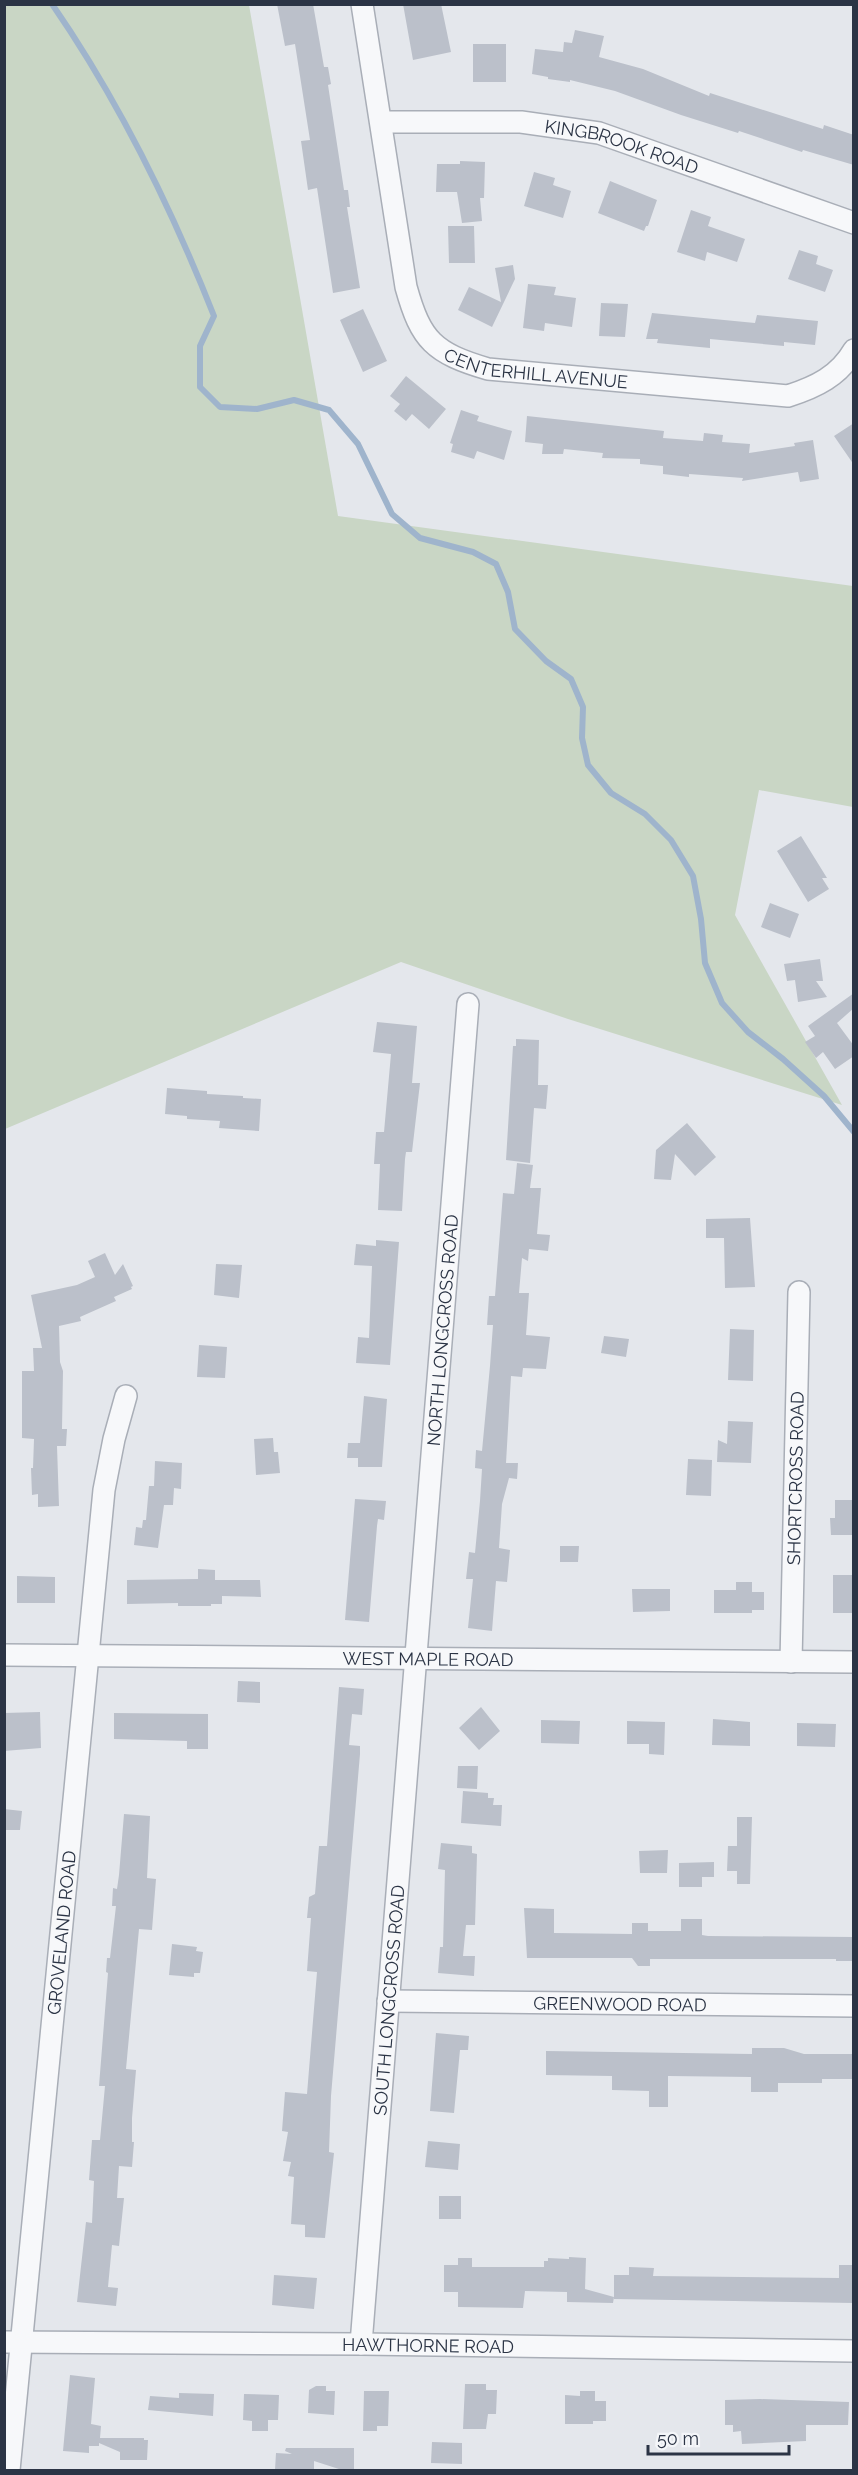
<svg xmlns="http://www.w3.org/2000/svg" width="858" height="2475" font-family="Raleway,sans-serif">
<rect width="100%" height="100%" fill="#e4e7ec"/>
<path fill="#c9d6c5" d="M 5,5 L 249,5 L 338,516 L 853,586 L 853,807 L 759,790 L 735,915 L 842,1105 L 568,1019 L 401,962 L 5,1129 Z"/>
<g fill="none" stroke-linecap="round" stroke-linejoin="round">
<path stroke="#9fb4cc" stroke-width="6" d="M 52,4 C 119,101 171,207 214,316 L 200,346 L 200,387 L 220,407 L 257,409 L 294,400 L 329,410 L 358,444 L 392,514 L 420,538 L 473,552 L 496,564 L 508,592 L 515,629 L 546,661 L 571,679 L 583,707 L 582,738 L 588,765 L 611,793 L 645,814 L 671,840 L 693,876 L 701,919 L 705,963 L 722,1003 L 748,1032 L 783,1059 L 824,1096 L 854,1132"/>
</g>
<path fill="#bbc0ca" d="M 277,4 L 313,4 L 324,67 L 328,67 L 331,84 L 328,85 L 344,190 L 348,190 L 350,207 L 347,207 L 360,288 L 333,293 L 317,188 L 308,190 L 301,141 L 310,140 L 295,44 L 285,46 Z
M 403,4 L 441,4 L 451,52 L 413,60 Z
M 575,30 L 604,36 L 599,57 L 643,69 L 709,96 L 710,93 L 823,129 L 824,125 L 854,135 L 854,165 L 803,150 L 802,152 L 739,131 L 738,133 L 681,115 L 615,91 L 570,80 L 570,82 L 548,79 L 548,77 L 532,74 L 535,49 L 563,52 L 564,42 L 572,43 Z
M 473,44 L 506,44 L 506,82 L 473,82 Z
M 460,161 L 485,162 L 484,198 L 480,198 L 482,221 L 462,223 L 457,192 L 436,192 L 437,164 L 460,164 Z
M 534,172 L 555,178 L 553,185 L 571,191 L 563,218 L 524,206 Z
M 610,181 L 657,200 L 648,226 L 646,226 L 644,231 L 598,213 Z
M 691,210 L 711,217 L 708,226 L 745,239 L 737,262 L 707,252 L 705,261 L 677,252 Z
M 448,226 L 474,226 L 475,263 L 449,263 Z
M 799,250 L 818,256 L 816,264 L 833,270 L 825,292 L 788,279 Z
M 513,265 L 515,279 L 492,327 L 458,310 L 469,287 L 501,302 L 495,268 Z
M 528,284 L 556,287 L 554,295 L 576,298 L 572,327 L 545,323 L 544,331 L 523,328 Z
M 601,303 L 628,304 L 625,337 L 599,336 Z
M 363,309 L 387,361 L 363,372 L 340,320 Z
M 652,313 L 755,323 L 757,315 L 818,321 L 815,345 L 784,342 L 784,346 L 710,339 L 710,348 L 657,343 L 658,339 L 646,339 Z
M 406,376 L 446,409 L 429,429 L 412,414 L 406,421 L 394,411 L 400,404 L 390,396 Z
M 461,410 L 479,416 L 477,421 L 512,431 L 504,460 L 477,451 L 474,459 L 451,452 L 453,444 L 450,443 Z
M 527,416 L 664,431 L 663,438 L 703,441 L 704,433 L 723,435 L 722,442 L 750,444 L 749,453 L 795,446 L 794,443 L 813,440 L 819,479 L 800,482 L 798,472 L 742,481 L 743,478 L 689,474 L 689,477 L 663,474 L 663,466 L 640,464 L 640,459 L 602,458 L 603,453 L 564,449 L 563,454 L 542,454 L 543,444 L 525,442 Z
M 854,423 L 854,465 L 834,436 Z
M 801,836 L 827,878 L 822,878 L 829,889 L 808,902 L 777,851 Z
M 770,903 L 799,914 L 790,938 L 761,927 Z
M 820,959 L 823,981 L 816,981 L 827,997 L 798,1002 L 795,980 L 787,981 L 784,964 Z
M 854,993 L 854,1008 L 837,1023 L 854,1046 L 854,1056 L 835,1069 L 823,1052 L 816,1058 L 805,1042 L 815,1036 L 808,1026 Z
M 377,1022 L 417,1026 L 412,1083 L 420,1083 L 412,1152 L 406,1152 L 405,1159 L 402,1211 L 378,1210 L 380,1164 L 374,1164 L 376,1132 L 384,1132 L 391,1054 L 373,1052 Z
M 516,1039 L 539,1040 L 538,1085 L 548,1085 L 546,1109 L 534,1108 L 530,1163 L 506,1160 L 513,1046 L 516,1046 Z
M 167,1088 L 207,1091 L 207,1094 L 243,1096 L 243,1098 L 261,1099 L 259,1131 L 219,1128 L 220,1121 L 187,1119 L 187,1116 L 165,1114 Z
M 687,1123 L 716,1157 L 695,1176 L 675,1154 L 671,1180 L 654,1179 L 656,1150 Z
M 517,1163 L 533,1165 L 530,1188 L 541,1188 L 537,1234 L 550,1235 L 548,1251 L 529,1249 L 528,1261 L 522,1258 L 519,1293 L 529,1293 L 526,1335 L 550,1337 L 546,1369 L 523,1368 L 522,1377 L 511,1376 L 506,1463 L 518,1463 L 517,1479 L 509,1478 L 502,1504 L 499,1548 L 510,1550 L 507,1582 L 496,1581 L 492,1631 L 468,1628 L 473,1579 L 466,1579 L 469,1552 L 475,1553 L 480,1501 L 482,1469 L 475,1468 L 476,1450 L 482,1451 L 490,1366 L 493,1325 L 487,1325 L 489,1296 L 495,1296 L 503,1193 L 514,1194 Z
M 750,1218 L 755,1287 L 725,1288 L 724,1238 L 706,1238 L 706,1219 Z
M 376,1240 L 399,1242 L 390,1365 L 356,1363 L 358,1337 L 369,1338 L 372,1266 L 354,1265 L 356,1244 L 376,1246 Z
M 105,1253 L 115,1275 L 123,1264 L 133,1286 L 131,1287 L 132,1289 L 114,1297 L 116,1301 L 80,1317 L 81,1321 L 59,1326 L 60,1362 L 63,1371 L 62,1429 L 67,1429 L 66,1446 L 57,1446 L 59,1506 L 38,1507 L 38,1494 L 32,1495 L 31,1468 L 33,1468 L 34,1439 L 22,1438 L 22,1371 L 34,1371 L 33,1348 L 42,1348 L 31,1295 L 77,1285 L 95,1277 L 88,1261 Z
M 216,1264 L 242,1265 L 239,1298 L 214,1295 Z
M 730,1329 L 754,1330 L 753,1381 L 728,1380 Z
M 604,1336 L 629,1339 L 626,1357 L 601,1353 Z
M 199,1345 L 227,1347 L 225,1378 L 197,1377 Z
M 364,1396 L 387,1399 L 382,1467 L 358,1467 L 358,1458 L 347,1458 L 348,1443 L 360,1443 Z
M 728,1421 L 753,1422 L 751,1463 L 717,1462 L 718,1440 L 727,1444 Z
M 273,1438 L 274,1452 L 278,1452 L 280,1473 L 256,1475 L 254,1439 Z
M 688,1459 L 712,1460 L 711,1496 L 686,1495 Z
M 155,1461 L 182,1463 L 181,1489 L 174,1488 L 173,1505 L 164,1505 L 158,1548 L 134,1545 L 136,1527 L 142,1528 L 143,1520 L 146,1520 L 149,1486 L 154,1486 Z
M 355,1499 L 386,1501 L 384,1520 L 378,1519 L 377,1526 L 369,1622 L 345,1620 Z
M 835,1500 L 854,1500 L 854,1535 L 831,1535 L 830,1518 L 835,1518 Z
M 560,1546 L 579,1546 L 578,1562 L 560,1562 Z
M 198,1569 L 215,1570 L 215,1580 L 260,1580 L 261,1597 L 222,1596 L 222,1604 L 211,1604 L 211,1606 L 178,1606 L 178,1603 L 127,1604 L 127,1580 L 198,1579 Z
M 833,1575 L 854,1575 L 854,1613 L 833,1613 Z
M 17,1576 L 55,1577 L 55,1603 L 17,1603 Z
M 736,1582 L 752,1582 L 752,1592 L 764,1592 L 764,1610 L 752,1610 L 752,1613 L 714,1613 L 714,1590 L 736,1590 Z
M 632,1589 L 670,1589 L 670,1611 L 633,1612 Z
M 238,1681 L 260,1682 L 260,1703 L 237,1702 Z
M 339,1687 L 364,1689 L 362,1715 L 352,1714 L 349,1745 L 360,1746 L 360,1754 L 331,2096 L 329,2152 L 334,2153 L 325,2238 L 305,2237 L 305,2225 L 291,2224 L 294,2177 L 288,2176 L 291,2162 L 283,2161 L 288,2132 L 282,2131 L 285,2092 L 307,2094 L 317,1972 L 307,1971 L 311,1918 L 307,1918 L 309,1897 L 315,1894 L 319,1846 L 327,1846 Z
M 481,1707 L 500,1731 L 479,1750 L 459,1728 Z
M 40,1712 L 41,1748 L 4,1751 L 4,1713 Z
M 114,1713 L 208,1714 L 208,1749 L 187,1749 L 187,1741 L 114,1739 Z
M 713,1719 L 750,1722 L 750,1746 L 712,1745 Z
M 541,1720 L 580,1721 L 579,1744 L 541,1743 Z
M 627,1721 L 665,1722 L 664,1755 L 649,1754 L 649,1744 L 627,1744 Z
M 797,1723 L 836,1724 L 835,1747 L 797,1746 Z
M 458,1766 L 478,1766 L 477,1789 L 457,1788 Z
M 463,1791 L 488,1793 L 488,1798 L 494,1798 L 493,1805 L 502,1805 L 501,1826 L 461,1823 Z
M 4,1809 L 22,1811 L 20,1830 L 4,1830 Z
M 124,1814 L 150,1816 L 147,1878 L 156,1879 L 152,1930 L 139,1929 L 126,2069 L 136,2070 L 132,2118 L 132,2142 L 134,2142 L 132,2167 L 119,2166 L 117,2198 L 124,2198 L 119,2246 L 112,2245 L 108,2287 L 118,2288 L 116,2306 L 77,2302 L 86,2222 L 92,2223 L 94,2181 L 89,2180 L 92,2140 L 100,2140 L 105,2086 L 99,2086 L 108,1973 L 106,1972 L 107,1958 L 110,1958 L 116,1906 L 112,1906 L 113,1888 L 117,1889 L 119,1875 Z
M 737,1817 L 752,1817 L 750,1884 L 737,1884 L 737,1871 L 727,1871 L 728,1846 L 737,1846 Z
M 441,1843 L 472,1846 L 472,1853 L 477,1854 L 475,1925 L 466,1925 L 463,1956 L 475,1956 L 474,1976 L 438,1973 L 440,1947 L 443,1947 L 445,1870 L 438,1869 Z
M 668,1850 L 667,1873 L 640,1873 L 639,1851 Z
M 714,1862 L 714,1877 L 702,1877 L 702,1887 L 679,1887 L 679,1863 Z
M 524,1908 L 554,1909 L 554,1933 L 632,1934 L 632,1923 L 648,1923 L 648,1931 L 681,1931 L 681,1919 L 702,1919 L 702,1935 L 708,1936 L 854,1937 L 854,1961 L 836,1961 L 836,1959 L 650,1959 L 650,1966 L 638,1966 L 632,1958 L 527,1958 Z
M 172,1944 L 197,1947 L 196,1951 L 203,1952 L 200,1973 L 194,1973 L 194,1977 L 169,1975 Z
M 436,2033 L 469,2036 L 468,2050 L 460,2050 L 454,2113 L 430,2111 Z
M 752,2048 L 784,2048 L 804,2054 L 854,2054 L 854,2079 L 822,2079 L 822,2083 L 778,2083 L 778,2092 L 751,2092 L 751,2077 L 668,2076 L 668,2107 L 649,2107 L 649,2091 L 612,2090 L 612,2076 L 546,2075 L 546,2051 L 752,2054 Z
M 428,2141 L 460,2144 L 458,2170 L 425,2167 Z
M 439,2196 L 461,2196 L 461,2219 L 439,2219 Z
M 569,2257 L 586,2258 L 585,2289 L 614,2297 L 613,2303 L 567,2302 L 567,2292 L 525,2291 L 523,2308 L 458,2307 L 458,2292 L 444,2292 L 444,2265 L 458,2265 L 458,2258 L 472,2258 L 472,2267 L 544,2267 L 544,2261 L 548,2261 L 548,2258 L 569,2259 Z
M 839,2265 L 854,2265 L 854,2303 L 614,2299 L 614,2275 L 629,2275 L 629,2267 L 654,2268 L 653,2276 L 839,2278 Z
M 274,2275 L 317,2278 L 314,2309 L 272,2305 Z
M 70,2375 L 95,2378 L 91,2424 L 101,2426 L 100,2438 L 144,2438 L 144,2440 L 148,2440 L 147,2460 L 120,2460 L 120,2452 L 99,2443 L 99,2446 L 89,2446 L 89,2453 L 63,2451 Z
M 465,2384 L 486,2384 L 486,2390 L 497,2390 L 496,2414 L 488,2414 L 486,2429 L 463,2429 Z
M 316,2386 L 326,2386 L 326,2391 L 335,2391 L 334,2415 L 308,2413 L 309,2390 Z
M 364,2391 L 389,2391 L 388,2426 L 377,2426 L 377,2431 L 363,2431 Z
M 580,2391 L 595,2391 L 595,2401 L 606,2401 L 606,2421 L 593,2421 L 593,2424 L 565,2424 L 565,2395 L 580,2396 Z
M 179,2393 L 214,2394 L 213,2416 L 148,2410 L 150,2396 L 179,2398 Z
M 244,2394 L 279,2395 L 278,2420 L 268,2420 L 268,2431 L 252,2431 L 252,2421 L 243,2420 Z
M 760,2399 L 849,2402 L 848,2425 L 806,2425 L 806,2441 L 742,2444 L 741,2431 L 733,2432 L 733,2425 L 725,2425 L 725,2400 Z
M 432,2442 L 462,2443 L 462,2464 L 431,2463 Z
M 286,2448 L 354,2448 L 354,2470 L 342,2470 L 314,2461 L 314,2470 L 275,2470 L 276,2453 L 292,2454 L 285,2451 Z"/>
<g fill="none" stroke-linecap="round" stroke-linejoin="round">
<defs>
<g id="minor">
<path id="s1" d="M 362,4 L 406,287 C 421,341 434,353 488,369 L 788,396 C 816,387 839,376 854,350"/>
<path id="s2" d="M 381,122 L 521,122 L 599,133 L 854,223"/>
<path id="s3" d="M 4,1655 L 854,1662"/>
<path id="s4" d="M 791,1662 L 799,1292"/>
<path id="s5" d="M 388,2001 L 854,2006"/>
<path id="s6" d="M 4,2342 L 361,2344 L 854,2351"/>
<path id="s7" d="M 361,2344 L 468,1004"/>
<path id="s8" d="M 9,2470 L 104,1490 L 114,1439 L 126,1396"/>
</g>
</defs>
<use href="#minor" stroke="#a9aeb7" stroke-width="24"/>
<use href="#minor" stroke="#f7f8fa" stroke-width="21"/>
</g>
<g text-anchor="middle" dominant-baseline="central" stroke-width="4.5" stroke-linejoin="round" paint-order="stroke">
<g font-size="18" fill="#2b3445" stroke="#f4f6f9">
<text stroke="none"><textPath href="#s2" startOffset="244">KINGBROOK ROAD</textPath></text>
<text stroke="none"><textPath href="#s1" startOffset="458">CENTERHILL AVENUE</textPath></text>
<text stroke="none"><textPath href="#s7" startOffset="1017">NORTH LONGCROSS ROAD</textPath></text>
<text stroke="none"><textPath href="#s4" startOffset="184">SHORTCROSS ROAD</textPath></text>
<text stroke="none"><textPath href="#s3" startOffset="424">WEST MAPLE ROAD</textPath></text>
<text stroke="none"><textPath href="#s8" startOffset="540">GROVELAND ROAD</textPath></text>
<text stroke="none"><textPath href="#s7" startOffset="345">SOUTH LONGCROSS ROAD</textPath></text>
<text stroke="none"><textPath href="#s5" startOffset="232">GREENWOOD ROAD</textPath></text>
<text stroke="none"><textPath href="#s6" startOffset="424">HAWTHORNE ROAD</textPath></text>
</g>
</g>
<rect width="858" height="2475" fill="none" stroke="#2b3445" stroke-width="12"/>
<path d="M648 2445v9h141v-9" fill="none" stroke="#2b3445" stroke-width="3"/>
<text x="657" y="2445" font-size="18" fill="#2b3445" stroke="#f4f6f9" stroke-width="4.5" paint-order="stroke">50 m</text>
</svg>
